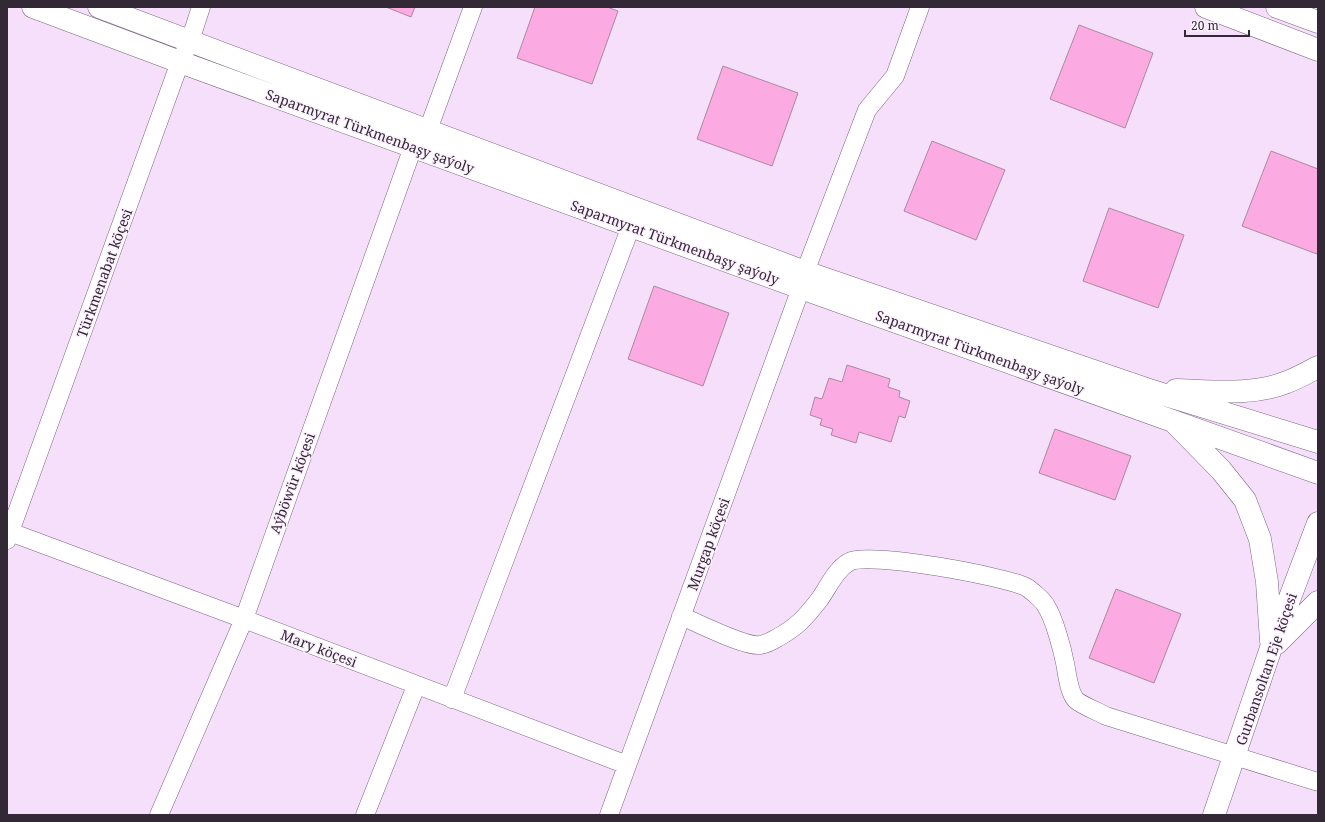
<svg xmlns="http://www.w3.org/2000/svg" width="1325" height="822" font-family="'Noto Serif',serif">
<rect width="100%" height="100%" fill="#f5dffa"/>
<path fill="#fbabe1" stroke="#ad88a0" d="M 386,7 L 415,7 L 411,17 Z
M 535,7 L 607,7 L 618,11 L 592,84 L 517,58 Z
M 1079,25 L 1153,53 L 1125,128 L 1050,99 Z
M 723,66 L 798,93 L 772,166 L 697,139 Z
M 932,141 L 1005,170 L 976,240 L 904,211 Z
M 1271,151 L 1318,169 L 1318,251 L 1317,254 L 1242,226 Z
M 1109,208 L 1184,235 L 1158,308 L 1083,281 Z
M 654,286 L 729,313 L 703,386 L 628,359 Z
M 847,365 L 890,379 L 888,387 L 900,391 L 899,397 L 910,401 L 905,418 L 899,416 L 891,442 L 859,432 L 856,443 L 831,435 L 833,429 L 820,425 L 822,419 L 810,415 L 815,397 L 822,399 L 829,378 L 842,382 Z
M 1055,429 L 1131,456 L 1115,500 L 1039,473 Z
M 1116,589 L 1181,614 L 1154,683 L 1089,658 Z"/>
<g fill="none" stroke-linecap="round" stroke-linejoin="round">
<defs>
<path id="street" d="M 428,130 L 473,7
M 10,532 L 244,619 L 627,765
M 7,540 L 180,62 L 190,41 L 201,7
M 681,616 C 698,623 745,647 760,645 C 766,644 772,641 777,638 C 797,627 805,618 819,600 C 828,588 835,570 849,562 C 867,551 1004,576 1026,587 C 1031,590 1044,601 1046,606 C 1054,618 1062,648 1065,663 C 1067,673 1069,693 1076,700 C 1081,705 1099,712 1106,716 L 1318,782
M 452,699 L 631,226
M 159,815 L 244,619 L 413,147
M 365,815 L 416,686
M 609,815 L 801,288 L 805,272 L 867,110 L 895,76 L 920,7"/>
<path id="secondary" d="M 33,7 L 180,62 L 801,288 L 1318,473
M 99,7 L 805,272 L 1146,389 L 1318,442
M 1206,7 L 1318,50
M 1277,7 L 1318,22
M 1176,390 C 1212,391 1253,396 1287,382 C 1298,378 1308,372 1318,367
M 1176,424 L 1221,470 L 1245,500 L 1260,539 L 1267,582 L 1271,641
M 1277,643 L 1318,602
M 1214,815 L 1271,648 L 1318,523"/>
</defs>
<use href="#street" stroke="#7e6684" stroke-width="19"/>
<use href="#secondary" stroke="#7e6684" stroke-width="23"/>
<use href="#street" stroke="#fff" stroke-width="18"/>
<use href="#secondary" stroke="#fff" stroke-width="22"/>
</g>
<g text-anchor="middle" dominant-baseline="central" stroke-width="3" stroke-linejoin="round" paint-order="stroke">
<g font-size="14" fill="#332835" stroke="#fcf0fe">
<text transform="translate(370 131) rotate(20)">Saparmyrat Türkmenbaşy şaýoly</text>
<text transform="translate(675 242) rotate(20)">Saparmyrat Türkmenbaşy şaýoly</text>
<text transform="translate(104 273) rotate(-70)">Türkmenabat köçesi</text>
<text transform="translate(980 352) rotate(20)">Saparmyrat Türkmenbaşy şaýoly</text>
<text transform="translate(292 483) rotate(-70)">Aýböwür köçesi</text>
<text transform="translate(708 544) rotate(-70)">Murgap köçesi</text>
<text transform="translate(319 648) rotate(21)">Mary köçesi</text>
<text transform="translate(1266 669) rotate(-71)">Gurbansoltan Eje köçesi</text>
</g>
</g>
<rect width="1325" height="822" fill="none" stroke="#332835" stroke-width="16"/>
<path d="M1185 30v6h64v-6" fill="none" stroke="#332835" stroke-width="2"/>
<text x="1191" y="30" font-size="12" fill="#332835" stroke="#fcf0fe" stroke-width="3" paint-order="stroke">20 m</text>
</svg>
